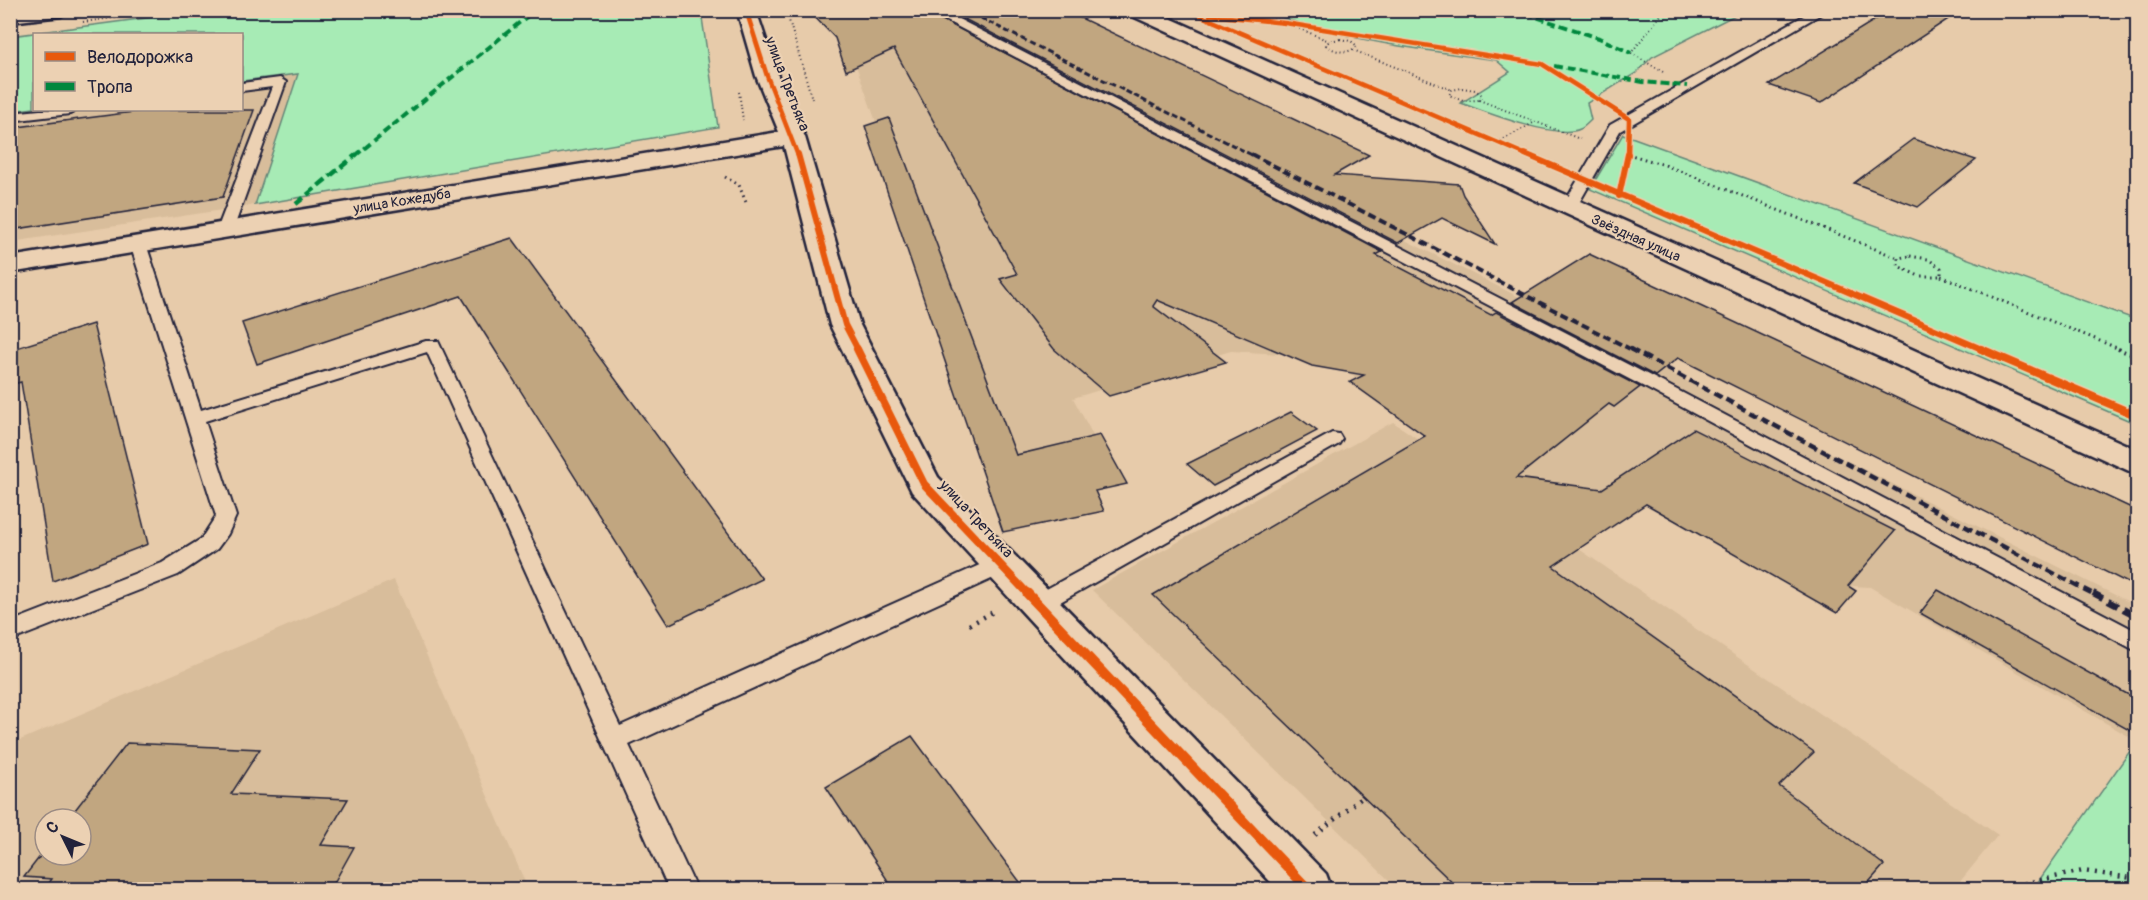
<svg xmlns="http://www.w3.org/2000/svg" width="2148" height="900" font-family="Pangolin,sans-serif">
<rect width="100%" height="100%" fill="#e7cbaa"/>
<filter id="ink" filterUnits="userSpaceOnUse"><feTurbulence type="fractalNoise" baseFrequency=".0167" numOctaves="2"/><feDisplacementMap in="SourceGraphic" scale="12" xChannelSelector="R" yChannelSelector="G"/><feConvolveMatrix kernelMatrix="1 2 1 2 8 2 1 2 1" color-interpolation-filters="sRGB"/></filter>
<g filter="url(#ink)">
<path fill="#d8bd9b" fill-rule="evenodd" d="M 818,11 L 947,11 L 2137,606 L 2137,741 L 1870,587 L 1816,584 L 1652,492 L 1581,534 L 1348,372 L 1297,355 L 1231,351 L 1073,398 L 1117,480 L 1010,500 L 847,40 Z
M 298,74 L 255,205 L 11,242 L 11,111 L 34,108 L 242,110 L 242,81 Z
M 1393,422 L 1998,835 L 1954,889 L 1398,889 L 1092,590 Z
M 394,580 L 528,889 L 11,890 L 11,744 ZM 45,819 L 81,819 L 81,855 L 45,855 Z"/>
<path fill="#a7ebb5" stroke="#648678" stroke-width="1.5" d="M 207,10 L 701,11 L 718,127 L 255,205 L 298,74 L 242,81 L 242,34 L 34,34 L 34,108 L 11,111 L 11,36 Z
M 1265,11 L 1743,11 L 1652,57 L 1636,73 L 1587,103 L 1591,120 C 1588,123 1583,128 1580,129 C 1557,140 1485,112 1461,103 L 1510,72 L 1496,60 C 1418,49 1339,40 1265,11 Z
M 1623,134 L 2137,320 L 2137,424 L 1590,189 Z
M 2130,751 L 2137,756 L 2137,889 L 2033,889 Z"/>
<path fill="#c1a680" stroke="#22223b" stroke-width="1.5" d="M 808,10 L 924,10 L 1382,252 L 1376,255 L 1491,315 L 1496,312 L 1640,387 L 1614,407 L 1609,404 L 1516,478 L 1602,489 L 1693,429 L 1895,531 L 1848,586 L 1856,591 L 1837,613 L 1646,504 L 1553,566 L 1814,752 L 1779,786 L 1884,865 L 1862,890 L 1460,890 L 1153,595 L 1425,436 L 1350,382 L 1364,375 L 1312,366 L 1157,300 L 1153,306 L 1226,362 L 1109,396 L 1054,349 L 1000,279 L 1017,274 L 894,49 L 846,71 L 835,38 Z
M 947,10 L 1064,10 L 1369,155 L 1334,175 L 1459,184 L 1463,195 L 1495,244 L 1442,218 L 1398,243 Z
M 1891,10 L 1962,10 L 1821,103 L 1769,85 Z
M 149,110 L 254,110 L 223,197 L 10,230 L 10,128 Z
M 889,118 L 1016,455 L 1100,435 L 1127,484 L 1095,491 L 1104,511 L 1003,532 L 865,126 Z
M 1913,139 L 1976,160 L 1918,207 L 1854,183 Z
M 512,238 L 762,579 L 668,625 L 461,296 L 257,364 L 242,323 Z
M 1589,254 L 2138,511 L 2138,588 L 1678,358 L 1655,376 L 1512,302 Z
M 93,324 L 148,544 L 53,581 L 21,382 L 10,385 L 10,350 Z
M 1291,412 L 1317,431 L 1213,486 L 1187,464 Z
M 1938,590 L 2138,700 L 2138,735 L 1920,613 Z
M 912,736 L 1026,890 L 894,890 L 826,787 Z
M 127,743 L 260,749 L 231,794 L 348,799 L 321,845 L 354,847 L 330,890 L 44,890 L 52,879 L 24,877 L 45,850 L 45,855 L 81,855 L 81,819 L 68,819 Z"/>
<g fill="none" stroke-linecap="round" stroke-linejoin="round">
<defs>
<path id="service" d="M 926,10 L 941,10 L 1662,382 L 2138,632 L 2138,652 L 1650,390 Z
M 1814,10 L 1828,10 L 1620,131 L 1575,210 L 1565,210 L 1562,207 L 1610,125 Z
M 280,78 L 286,82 L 233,230 L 225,235 L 220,233 L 217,230 L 272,87 L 242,91 L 242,83 Z
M 40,110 L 77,110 L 70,114 L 10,121 L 10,113 Z
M 138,239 L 146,244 L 201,410 L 426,341 L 438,341 L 620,726 L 993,559 L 1001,557 L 1009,559 L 1012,565 L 1009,571 L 629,745 L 697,890 L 669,890 L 427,352 L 205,421 L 236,516 L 228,534 L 217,549 L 178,575 L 10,641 L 10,622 L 162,563 L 201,539 L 216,516 L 130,244 Z
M 1332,433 L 1339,434 L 1342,439 L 1339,444 L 1046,610 L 1038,613 L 1030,610 L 1027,604 L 1030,598 Z"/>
<path id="minor" d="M 10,10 L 70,10 L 61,16 L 10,22 Z
M 737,10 L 756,10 L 778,76 L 805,137 L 860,325 L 938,477 L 1326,874 L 1332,890 L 1278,890 L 912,492 L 830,325 L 784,146 L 10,273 L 10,257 L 779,132 L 756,76 Z"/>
<path id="primary" d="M 1126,10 L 1152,10 L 2138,450 L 2138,475 L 1128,14 Z"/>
</defs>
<use href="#service" stroke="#22223b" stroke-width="4"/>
<use href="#minor" stroke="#22223b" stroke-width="5"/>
<use href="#primary" stroke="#22223b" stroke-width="5"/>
<path stroke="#22223b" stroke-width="2" stroke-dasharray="1 3" stroke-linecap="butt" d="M 786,10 L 812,99
M 1093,10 L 1108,18
M 1255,10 L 1329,41
M 83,22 L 171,10
M 1340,39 L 1351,41 L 1357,46 C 1348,55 1335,52 1326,45 L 1329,41 Z
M 1353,50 L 1452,90
M 1663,72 L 1631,53 L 1665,10
M 1462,88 L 1475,90 L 1482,95 L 1479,100 L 1463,101 L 1449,95 L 1452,90 Z
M 739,92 L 743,120
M 1479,100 L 1580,139
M 1497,143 L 1535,122
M 1627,154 L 1633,156"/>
<path stroke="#22223b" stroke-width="3" stroke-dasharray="1.5 4" stroke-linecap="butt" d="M 1628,154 L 1665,165 L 1898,258
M 725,177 L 739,185 L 747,205
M 1910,256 L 1928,259 L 1941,268 L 1941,276 L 1919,276 L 1898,266 L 1898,258 Z
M 1941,276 L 2122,350"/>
<path stroke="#22223b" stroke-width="4" stroke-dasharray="1.5 4.5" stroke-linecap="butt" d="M 2118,349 L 2138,357"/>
<path stroke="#22223b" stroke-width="4.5" stroke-dasharray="2 6" stroke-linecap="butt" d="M 969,625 L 995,611
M 1315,835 L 1364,796
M 1993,890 L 2083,871 L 2138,879"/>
<use href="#service" fill="#ecd1b3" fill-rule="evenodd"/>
<use href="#minor" fill="#ecd1b3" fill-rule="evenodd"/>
<use href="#primary" fill="#ecd1b3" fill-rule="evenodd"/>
<path stroke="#22223b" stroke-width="3" stroke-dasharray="6 3" stroke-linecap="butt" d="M 965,10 L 1254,156"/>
<path stroke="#22223b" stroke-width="4" stroke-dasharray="8 4" stroke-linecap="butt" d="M 1251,154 L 1632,350"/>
<path stroke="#22223b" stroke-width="4.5" stroke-dasharray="9 4.5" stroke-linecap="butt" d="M 1630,349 L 2095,595"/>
<path stroke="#22223b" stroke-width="6" stroke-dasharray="11 6" stroke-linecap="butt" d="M 2093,593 L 2138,617"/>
<path stroke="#00873e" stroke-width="4" stroke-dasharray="8 4" stroke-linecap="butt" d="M 1515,10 L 1599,38 L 1631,53
M 1554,66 L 1643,82 L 1687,86
M 355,156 L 535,10"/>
<path stroke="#00873e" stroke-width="4.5" stroke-dasharray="10 4.5" stroke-linecap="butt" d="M 296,204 L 357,154"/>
<defs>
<path id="cycleway-far3" d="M 746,10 L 767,76 L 798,156
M 1187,10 L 1529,156
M 1210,15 L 1285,23 L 1542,64 L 1629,119 L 1628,156"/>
<path id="cycleway-far2" d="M 798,154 L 845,325 L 858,350
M 1525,154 L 1984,350
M 1619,196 L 1628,154"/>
<path id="cycleway-far1" d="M 857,349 L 924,484 L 1029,595
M 1981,349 L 2138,416"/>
<path id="cycleway" d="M 1027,593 L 1309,890"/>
</defs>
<use href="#cycleway-far3" stroke="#ecd1b3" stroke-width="7"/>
<use href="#cycleway-far2" stroke="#ecd1b3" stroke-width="9"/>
<use href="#cycleway-far1" stroke="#ecd1b3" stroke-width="11"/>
<use href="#cycleway" stroke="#ecd1b3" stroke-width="14"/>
<use href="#cycleway-far3" stroke="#e8590c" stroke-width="4.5"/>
<use href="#cycleway-far2" stroke="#e8590c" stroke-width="6"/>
<use href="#cycleway-far1" stroke="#e8590c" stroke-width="8"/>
<use href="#cycleway" stroke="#e8590c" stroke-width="10"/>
</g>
</g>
<g text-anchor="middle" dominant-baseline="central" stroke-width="4.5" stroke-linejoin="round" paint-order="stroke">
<g font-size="14" fill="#22223b" stroke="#ecd1b3">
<text transform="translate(402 201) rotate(-9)">улица Кожедуба</text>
<text transform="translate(1636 238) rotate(24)">Звёздная улица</text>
</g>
<g font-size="15" fill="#22223b" stroke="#ecd1b3">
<text transform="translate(787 84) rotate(69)">улица Третьяка</text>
<text transform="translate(976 519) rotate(47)">улица Третьяка</text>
</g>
</g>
<rect width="2148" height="900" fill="none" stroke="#ecd1b3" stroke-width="36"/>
<rect x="18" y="18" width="2112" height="864" fill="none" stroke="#22223b" stroke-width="2" filter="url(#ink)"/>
<rect x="33" y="33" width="210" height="78" fill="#ecd1b3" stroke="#9b8b83" stroke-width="1.5"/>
<rect x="45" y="52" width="30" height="9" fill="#e8590c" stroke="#9b8b83" stroke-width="1.5"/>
<text x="87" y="63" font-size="18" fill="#22223b">Велодорожка</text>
<rect x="45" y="82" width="30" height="9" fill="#00873e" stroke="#9b8b83" stroke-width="1.5"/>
<text x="87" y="93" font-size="18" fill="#22223b">Тропа</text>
<g transform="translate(63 837) rotate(313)"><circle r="28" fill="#ecd1b3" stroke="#9b8b83" stroke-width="1.5"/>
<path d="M0-4.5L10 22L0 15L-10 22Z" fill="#22223b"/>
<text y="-9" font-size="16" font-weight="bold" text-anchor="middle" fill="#22223b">С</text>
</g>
</svg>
